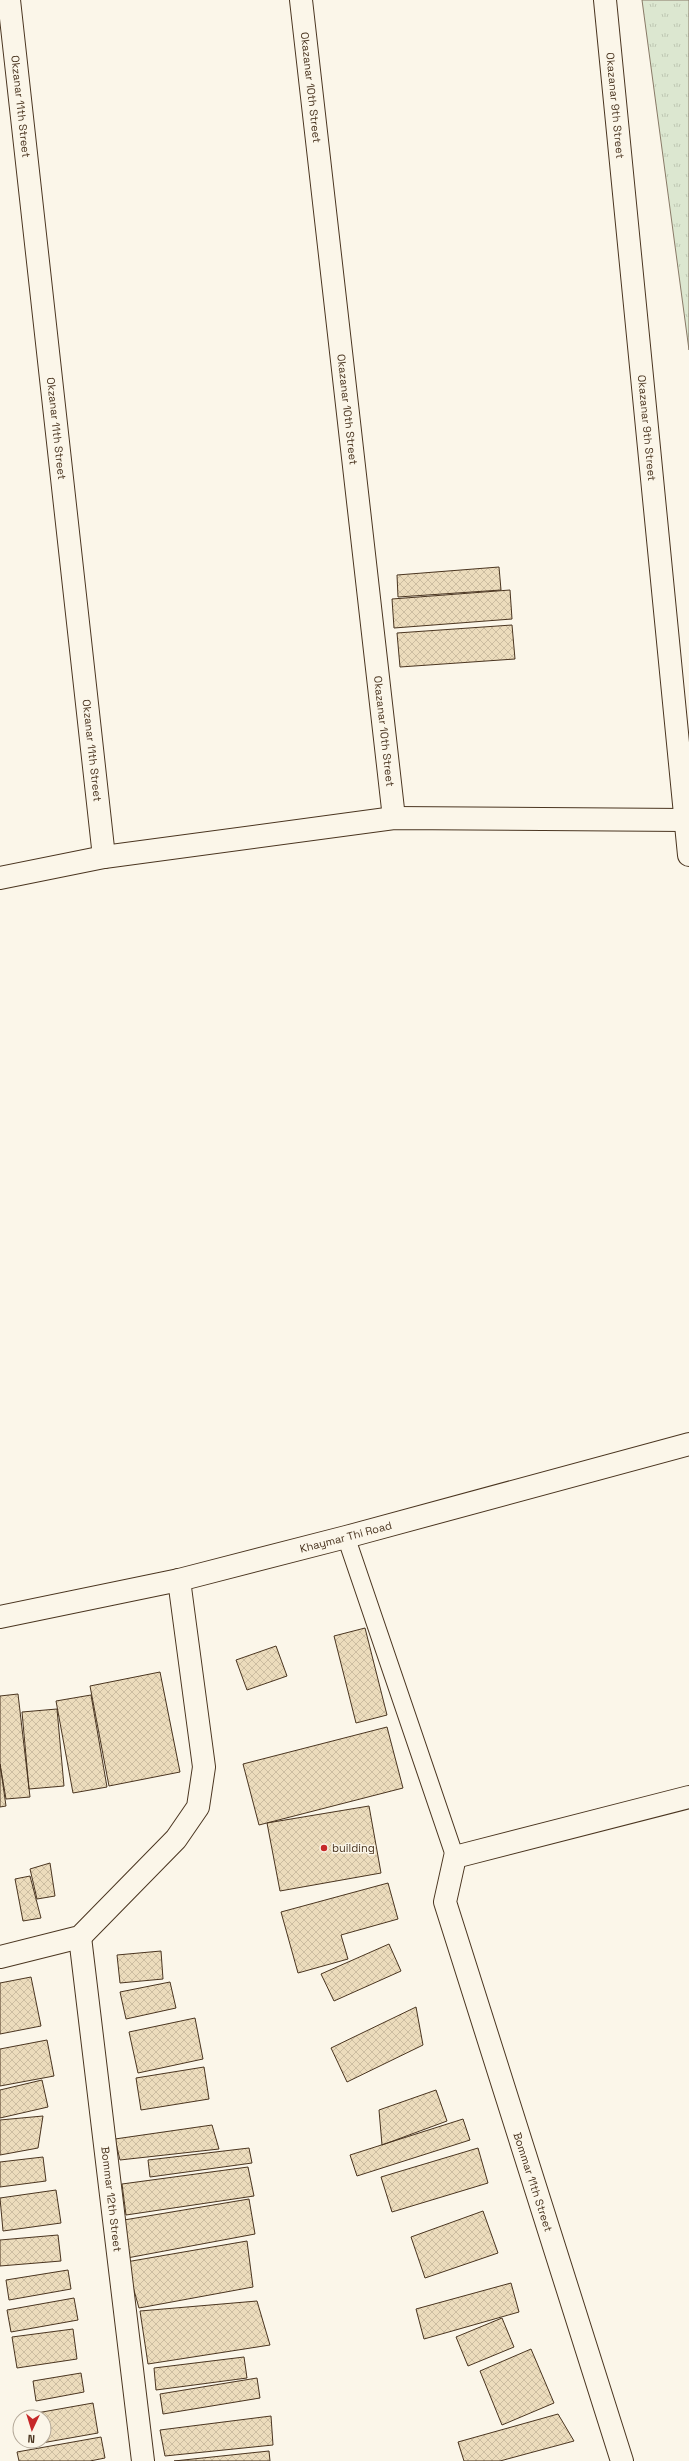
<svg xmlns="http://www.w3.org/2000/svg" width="689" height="2461" font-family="'Space Grotesk',sans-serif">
<defs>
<pattern id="park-tufts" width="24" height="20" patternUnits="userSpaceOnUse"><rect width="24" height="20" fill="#dce7d0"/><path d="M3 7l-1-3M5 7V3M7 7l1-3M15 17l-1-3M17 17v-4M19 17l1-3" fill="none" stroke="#bec7b2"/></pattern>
<pattern id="building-cross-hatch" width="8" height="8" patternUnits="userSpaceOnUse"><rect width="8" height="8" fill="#ecdcbc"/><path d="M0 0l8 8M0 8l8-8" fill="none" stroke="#ccbda1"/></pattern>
</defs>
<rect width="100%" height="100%" fill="#fbf6e9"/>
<path fill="url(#park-tufts)" stroke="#887966" d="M 642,0 L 689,0 L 689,350 Z"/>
<path fill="url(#building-cross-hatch)" stroke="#4a3520" d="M 499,567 L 501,590 L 398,597 L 397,575 Z
M 510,590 L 512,619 L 394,628 L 392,599 Z
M 512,625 L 515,659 L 400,667 L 397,633 Z
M 365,1628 L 387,1715 L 356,1723 L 334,1636 Z
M 276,1646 L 287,1676 L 247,1690 L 236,1660 Z
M 160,1672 L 180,1772 L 109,1786 L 90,1686 Z
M 18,1694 L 30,1797 L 6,1799 L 0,1764 L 0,1696 Z
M 91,1695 L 107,1787 L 73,1793 L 56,1701 Z
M 57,1709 L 64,1786 L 29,1789 L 22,1712 Z
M 387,1727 L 403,1788 L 259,1825 L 243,1764 Z
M 0,1764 L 6,1806 L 0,1807 Z
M 369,1806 L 381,1873 L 280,1891 L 267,1823 Z
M 50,1863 L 55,1896 L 37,1899 L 30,1869 Z
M 30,1876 L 41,1918 L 23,1921 L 15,1879 Z
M 388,1883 L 398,1919 L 341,1935 L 348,1959 L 298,1973 L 281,1912 Z
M 389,1944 L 401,1971 L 334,2001 L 321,1974 Z
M 161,1951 L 163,1979 L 120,1983 L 117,1955 Z
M 31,1977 L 41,2026 L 0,2034 L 0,1983 Z
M 170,1982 L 176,2008 L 126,2019 L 120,1992 Z
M 416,2007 L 423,2045 L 347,2082 L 331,2048 Z
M 195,2018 L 203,2059 L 138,2073 L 129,2032 Z
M 47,2040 L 54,2076 L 0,2086 L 0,2049 Z
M 204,2067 L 209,2099 L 141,2110 L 136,2078 Z
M 42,2080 L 48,2107 L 0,2118 L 0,2090 Z
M 436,2090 L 447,2121 L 382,2145 L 379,2110 Z
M 43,2116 L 38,2148 L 0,2155 L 0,2120 Z
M 463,2119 L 470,2140 L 357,2176 L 350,2155 Z
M 212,2125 L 219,2149 L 120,2160 L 115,2139 Z
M 249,2148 L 252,2163 L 150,2177 L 148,2160 Z
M 478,2148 L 488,2183 L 392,2212 L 381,2177 Z
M 43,2157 L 46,2181 L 0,2187 L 0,2162 Z
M 248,2167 L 254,2196 L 126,2215 L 122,2184 Z
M 56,2190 L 61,2223 L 3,2231 L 0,2198 Z
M 249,2199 L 255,2234 L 127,2258 L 124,2220 Z
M 483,2211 L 498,2253 L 425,2278 L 411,2237 Z
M 58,2235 L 61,2261 L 0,2266 L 0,2240 Z
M 247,2241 L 253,2287 L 139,2308 L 126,2262 Z
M 68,2270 L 71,2289 L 9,2300 L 6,2280 Z
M 511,2283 L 519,2312 L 424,2339 L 416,2309 Z
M 74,2298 L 78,2320 L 11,2332 L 7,2310 Z
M 257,2301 L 270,2345 L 148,2364 L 140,2311 Z
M 502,2318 L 514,2347 L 468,2366 L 456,2337 Z
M 73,2329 L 77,2359 L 17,2368 L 12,2337 Z
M 531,2349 L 554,2403 L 502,2425 L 480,2371 Z
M 244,2357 L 247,2378 L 156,2390 L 154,2368 Z
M 81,2373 L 84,2392 L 36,2401 L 33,2381 Z
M 257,2378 L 260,2398 L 163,2414 L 160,2394 Z
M 93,2403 L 98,2433 L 36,2444 L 36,2441 L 44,2441 L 44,2417 L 31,2417 L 31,2414 Z
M 558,2414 L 574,2441 L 500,2461 L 464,2461 L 458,2442 Z
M 271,2416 L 273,2445 L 165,2456 L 160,2430 Z
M 101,2437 L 105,2458 L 90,2461 L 19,2461 L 17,2452 Z
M 269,2451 L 270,2461 L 174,2461 Z"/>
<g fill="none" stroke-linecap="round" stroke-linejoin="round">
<defs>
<path id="service" d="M 346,1537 L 455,1857"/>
<g id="minor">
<path id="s1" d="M 9,0 L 104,857"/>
<path id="s2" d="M 301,0 L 394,818"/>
<path id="s3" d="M 605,0 L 689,855"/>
<path d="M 0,878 L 104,857 L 394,818 L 685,820"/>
<path id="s4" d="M 80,1937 L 143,2461"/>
<path d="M 0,1957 L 80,1937 L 176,1839 L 198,1807 L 204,1767 L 179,1580"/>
<path d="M 622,2461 L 445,1902 L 455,1857 L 689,1797"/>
</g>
<g id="secondary">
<path id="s5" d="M 0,1617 L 179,1580 L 346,1537 L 689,1444"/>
</g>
</defs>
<use href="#service" stroke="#4a3520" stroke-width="19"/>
<use href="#minor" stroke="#4a3520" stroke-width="24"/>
<use href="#secondary" stroke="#4a3520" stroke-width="24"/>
<use href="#service" stroke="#fbf6e9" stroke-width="17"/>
<use href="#minor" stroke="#fbf6e9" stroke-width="22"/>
<use href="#secondary" stroke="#fbf6e9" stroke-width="22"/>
</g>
<circle fill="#c62828" stroke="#fbf6e9" stroke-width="1.5" cx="324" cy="1848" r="4"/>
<g text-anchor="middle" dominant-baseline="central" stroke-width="3" stroke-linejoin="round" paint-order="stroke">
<g font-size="11" fill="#4a3520" stroke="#fbf6e9">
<text stroke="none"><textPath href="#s2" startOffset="88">Okazanar 10th Street</textPath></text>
<text stroke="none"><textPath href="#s3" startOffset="106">Okazanar 9th Street</textPath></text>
<text stroke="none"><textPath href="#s1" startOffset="107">Okzanar 11th Street</textPath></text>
<text stroke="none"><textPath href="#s2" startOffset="412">Okazanar 10th Street</textPath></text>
<text stroke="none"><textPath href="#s3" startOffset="430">Okazanar 9th Street</textPath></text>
<text stroke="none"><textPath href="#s1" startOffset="431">Okzanar 11th Street</textPath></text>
<text stroke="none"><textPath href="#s2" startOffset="736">Okazanar 10th Street</textPath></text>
<text stroke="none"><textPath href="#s1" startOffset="755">Okzanar 11th Street</textPath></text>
<text stroke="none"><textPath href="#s5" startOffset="355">Khaymar Thi Road</textPath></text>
<text transform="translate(533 2182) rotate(72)">Bommar 11th Street</text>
<text stroke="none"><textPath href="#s4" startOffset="264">Bommar 12th Street</textPath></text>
</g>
<g font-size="11" fill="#4a3520" stroke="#fbf6e9" text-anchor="start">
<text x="332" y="1848">building</text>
</g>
</g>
<g transform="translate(32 2429) rotate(184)"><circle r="19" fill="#fbf6e9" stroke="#b4a999"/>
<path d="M0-3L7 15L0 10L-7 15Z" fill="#c62828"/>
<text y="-6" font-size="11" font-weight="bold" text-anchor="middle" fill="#4a3520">N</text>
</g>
</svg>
